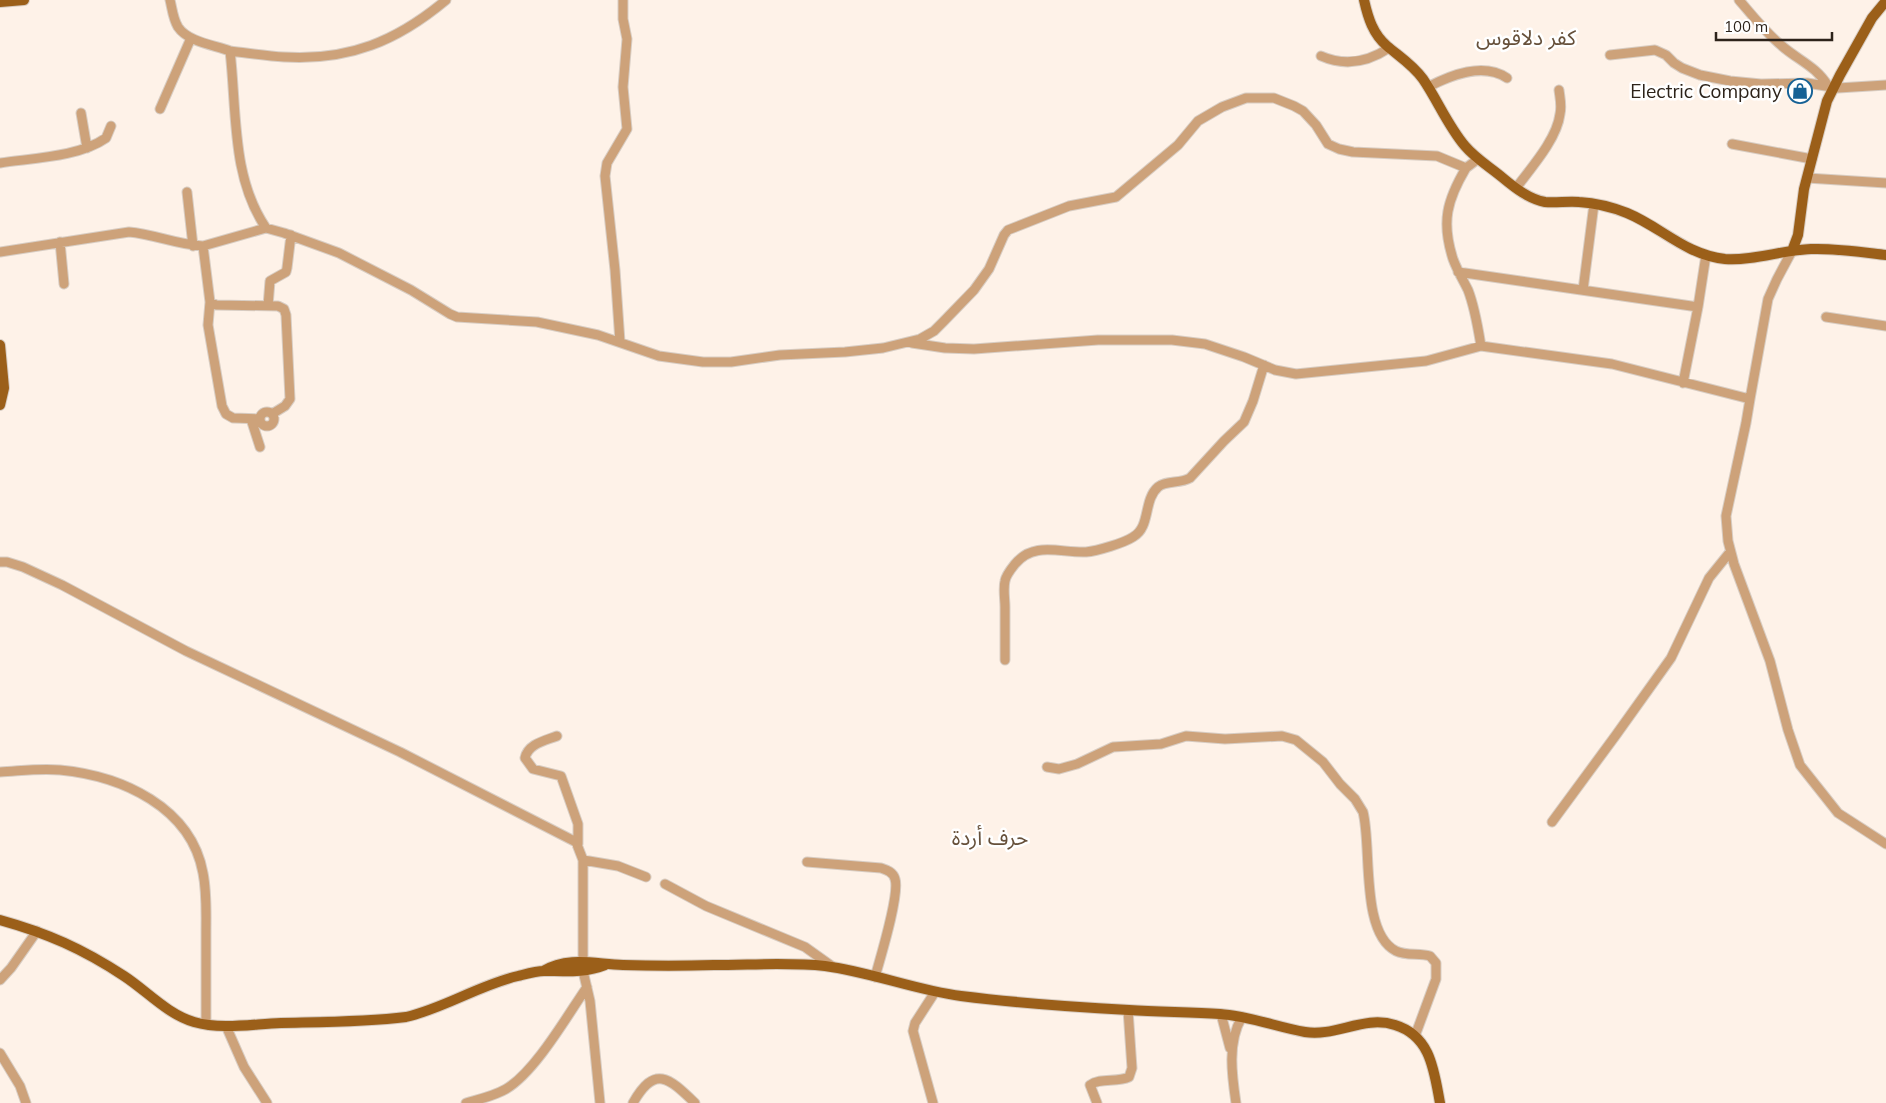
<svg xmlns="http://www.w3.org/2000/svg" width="1886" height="1103" font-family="Mulish,'Noto Sans Arabic',sans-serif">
<rect width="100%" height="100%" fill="#fef2e8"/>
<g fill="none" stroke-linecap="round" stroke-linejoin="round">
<defs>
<path id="minor" d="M 170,0 C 172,8 173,19 178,27 C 188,42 214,45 230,51 C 237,110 231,177 266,228
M 1739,0 C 1752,15 1766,33 1782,46 C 1798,60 1817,67 1828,86
M 230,51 C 248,53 266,56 284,57 C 349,61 397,41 446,0
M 1610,55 L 1655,50 L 1666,55 L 1674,63 L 1682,68 L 1700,75 L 1730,81 L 1761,84 L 1807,83 L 1838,88 L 1886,85
M 1321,56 C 1346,67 1368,62 1389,48
M 1428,87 C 1451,75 1483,62 1507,78
M 160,109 L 191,38
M 81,113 L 87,148
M 1732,144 L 1812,159
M 0,163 C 33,158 79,157 106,138 L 111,126
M 1466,168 C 1447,200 1441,222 1453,259 C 1457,270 1463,280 1468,290 C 1475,308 1478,328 1481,346
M 1807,178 L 1886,183
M 1516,188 C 1531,168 1557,139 1560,114 C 1562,106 1560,98 1559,90
M 187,192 L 193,246
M 60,242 L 64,284
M 203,246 L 210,302 L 208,325 L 222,406 L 226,414 L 233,418 L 260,419
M 0,252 L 129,232 C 154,234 178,245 203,246 L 266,228 L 284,233 L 339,253 L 411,290 L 450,314 L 457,317 L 537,322 L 598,335 L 659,356 L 703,362 L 731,362 L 780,355 L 845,352 L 883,348 L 920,339 L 934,331 L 943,322 L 974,290 L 989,269 L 1004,235 L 1008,230 L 1069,206 L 1116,197 L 1178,145 L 1198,121 L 1222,107 L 1246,98 L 1274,98 L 1294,106 L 1303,111 L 1316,125 L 1328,144 L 1339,149 L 1353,152 L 1437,156 L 1466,168 L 1478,159
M 1458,272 L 1698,307
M 1583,290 L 1594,204
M 210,302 L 216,305 L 278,306 L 284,309 L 286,315 L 290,399 L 285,406 L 272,414
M 268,306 L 270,281 L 286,272 L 287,268 L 291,235
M 1826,317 L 1886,326
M 620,342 L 615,270 L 605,176 L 607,163 L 627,129 L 623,87 L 627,39 L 623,19 L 623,0
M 912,343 L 945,348 L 974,349 L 1098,340 L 1172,340 L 1205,344 L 1244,357 L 1275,370 L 1296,374 L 1426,361 L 1481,346 L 1612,364 L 1750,399 L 1768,299 L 1777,279 L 1792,251
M 1683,383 L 1698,307 L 1706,255
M 1750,399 L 1746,423 L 1726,516 L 1728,541 L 1734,564 L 1770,661 L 1788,730 L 1800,765 L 1838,813 L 1886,844
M260 419a7 7 0 1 1 14 0a7 7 0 1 1-14 0Z
M 251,419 L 260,447
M 0,562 L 7,562 L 23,567 L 62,585 L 186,651 L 400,752 L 576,842 L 583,860 L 583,971 L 590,1001 L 600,1103
M 1005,660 C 1005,643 1005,625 1005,607 C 1005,599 1003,589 1005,581 C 1006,575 1011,569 1015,564 C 1034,541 1060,553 1086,552 C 1097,551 1124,543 1133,537 C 1151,527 1143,500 1158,487 C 1166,480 1180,484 1190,478 L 1224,441 L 1244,422 L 1253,401 L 1264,365
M 557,736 C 544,741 528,744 525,758 L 533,769 L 561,776 L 578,824 L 578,844
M 1047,767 L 1059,769 L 1077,764 L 1113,747 L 1161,744 L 1186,736 L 1225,739 L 1282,736 L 1296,740 L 1323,762 L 1340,784 L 1355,799 L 1363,812 C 1372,846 1360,933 1396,951 C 1406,956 1419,953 1430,956 L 1436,963 L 1436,979 L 1415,1036
M 0,772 C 20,771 40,768 60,770 C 122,776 191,807 203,873 C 207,893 206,913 206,933 C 206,964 206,994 206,1024
M 1552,822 L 1616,735 L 1671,658 L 1709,578 L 1730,552
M 583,860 L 618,866 L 646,877
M 807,862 L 881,868 C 887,870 893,872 895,879 C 900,894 880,959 875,977
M 665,884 L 706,906 L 805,947 L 833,967
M 0,980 L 11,968 L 37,931
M 1221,1014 L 1230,1048
M 226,1026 L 244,1067 L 267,1103
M 0,1053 L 20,1086 L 26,1103
M 466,1103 C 480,1099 494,1096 506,1089 C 535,1072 567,1016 587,987
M 633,1103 C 655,1064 669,1078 695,1103
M 933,1103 L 913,1031 L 915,1023 L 935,992
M 1097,1103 L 1090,1085 C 1100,1077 1117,1083 1129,1077 L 1132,1068 L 1128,1010
M 1236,1103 C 1232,1076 1227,1042 1242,1017"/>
<path id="major" d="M 1364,0 C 1368,18 1373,34 1387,46 C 1400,57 1413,65 1423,79 C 1438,101 1448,126 1465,146 C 1476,159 1490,167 1503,178 C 1515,188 1529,199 1545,202 C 1556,203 1568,201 1579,202 C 1595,203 1612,207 1627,213 C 1661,227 1686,255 1725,259 C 1754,261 1782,250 1811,249 C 1836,248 1861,252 1886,255
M 0,2 L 24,0
M 1792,251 L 1798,235 L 1804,189 L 1827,101 L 1840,75 L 1872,18 L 1886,1
M 0,345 L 4,388 L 0,405
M 0,920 C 47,933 83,949 124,976 C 147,991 167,1014 194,1022 C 222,1030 252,1024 281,1023 C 322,1022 365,1022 406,1017 C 445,1008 479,985 518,976 C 526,974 536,971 544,971 C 565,971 585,973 605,965
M 543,971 C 569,956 594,964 623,965 C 653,966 684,966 714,965 C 751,965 788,962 825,966 C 871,972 915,990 961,996 C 1017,1003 1073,1007 1129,1010 C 1159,1012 1190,1012 1220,1014 C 1249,1016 1277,1027 1305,1032 C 1336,1037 1364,1015 1395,1025 C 1431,1036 1434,1071 1440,1103"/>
</defs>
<use href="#minor" stroke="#d8cdc3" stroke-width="11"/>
<use href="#major" stroke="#d8cdc3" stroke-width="12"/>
<use href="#minor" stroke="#cda27a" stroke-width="9"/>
<use href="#major" stroke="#9b5f19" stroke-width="10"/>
</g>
<defs>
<symbol id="shop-ring" viewBox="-11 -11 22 22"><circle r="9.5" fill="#fff" stroke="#166195" stroke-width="1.5"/><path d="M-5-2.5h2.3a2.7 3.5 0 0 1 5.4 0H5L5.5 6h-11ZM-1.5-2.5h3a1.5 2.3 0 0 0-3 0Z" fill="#166195"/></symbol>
</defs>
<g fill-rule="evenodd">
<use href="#shop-ring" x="1786" y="77" width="28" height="28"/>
</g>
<g text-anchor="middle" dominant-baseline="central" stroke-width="5" stroke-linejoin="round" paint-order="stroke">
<g font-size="19" fill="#2d231a" stroke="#fff" text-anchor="end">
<text x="1782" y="91">Electric Company</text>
</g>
<g font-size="21" fill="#66503a" stroke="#fff">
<text x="1526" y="37">كفر دلاقوس</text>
<text x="990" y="837">حرف أردة</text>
</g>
</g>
<path d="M1716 32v8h116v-8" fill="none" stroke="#2d231a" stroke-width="2.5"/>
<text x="1724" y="32" font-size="15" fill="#2d231a" stroke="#ffffff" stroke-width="4" paint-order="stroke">100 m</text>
</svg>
